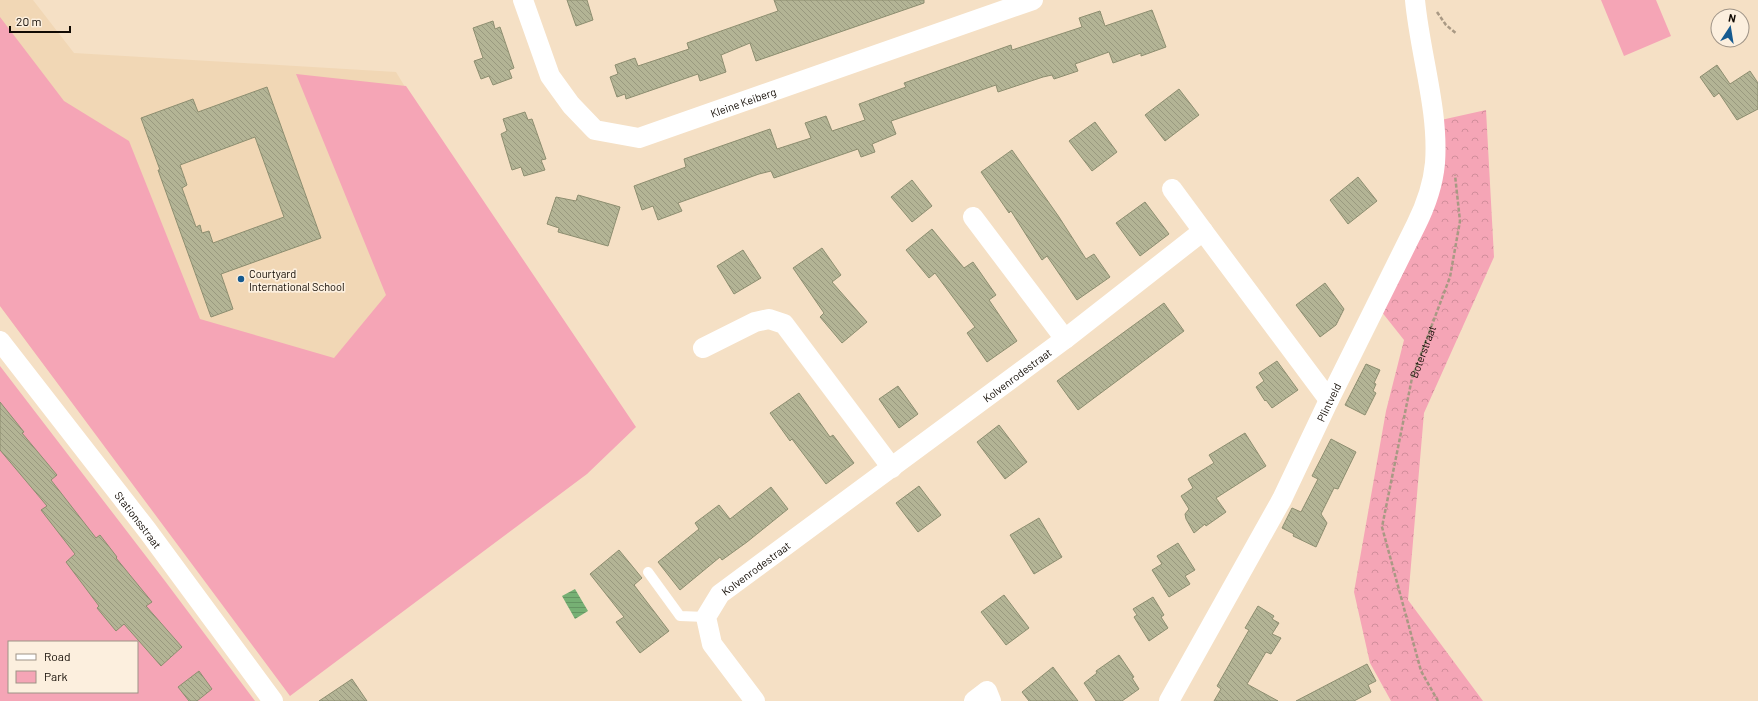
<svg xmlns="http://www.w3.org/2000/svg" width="1758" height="701" font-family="Barlow,sans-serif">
<defs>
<pattern id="forest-crowns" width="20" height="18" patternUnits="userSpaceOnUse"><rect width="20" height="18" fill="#f5a5b6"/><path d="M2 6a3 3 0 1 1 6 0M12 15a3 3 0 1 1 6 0" fill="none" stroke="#d18d9b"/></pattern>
<pattern id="water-rules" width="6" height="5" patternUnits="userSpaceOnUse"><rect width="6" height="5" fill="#76b074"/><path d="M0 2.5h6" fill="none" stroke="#659663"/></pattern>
<pattern id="building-back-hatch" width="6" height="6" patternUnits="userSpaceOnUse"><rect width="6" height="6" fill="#b3b495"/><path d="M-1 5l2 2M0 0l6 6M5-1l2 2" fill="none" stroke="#99997f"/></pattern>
</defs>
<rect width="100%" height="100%" fill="#f5e0c5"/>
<path fill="#f1d7b5" d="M 0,0 L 33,0 L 74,53 L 396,72 L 431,130 L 518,252 L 158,517 L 0,306 Z"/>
<path fill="#f5a5b6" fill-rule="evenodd" d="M 1601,0 L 1656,0 L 1671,36 L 1624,56 Z
M 0,17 L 64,101 L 129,141 L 200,319 L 334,358 L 386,295 L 296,74 L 406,86 L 636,427 L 587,474 L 290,696 L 0,306 Z
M 0,366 L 165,581 L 255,701 L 0,701 ZM 9,642 L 137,642 L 137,692 L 9,692 Z"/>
<path fill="url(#forest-crowns)" d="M 1486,110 L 1494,257 L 1424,413 L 1408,600 L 1483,701 L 1391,701 L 1370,663 L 1354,592 L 1386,411 L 1404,340 L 1381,311 L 1428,217 L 1441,120 Z"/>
<path fill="url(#water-rules)" d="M 575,589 L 588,611 L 575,619 L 562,596 Z"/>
<path fill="url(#building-back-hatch)" stroke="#8d8e70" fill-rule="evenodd" d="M 567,0 L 587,0 L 593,20 L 576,26 Z
M 774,0 L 924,0 L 924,3 L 756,61 L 750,43 L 721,55 L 726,72 L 700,81 L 698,74 L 626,99 L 625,94 L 617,97 L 610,77 L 618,74 L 615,65 L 635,58 L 638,66 L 689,49 L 687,43 L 778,11 Z
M 1152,10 L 1166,47 L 1141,56 L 1141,53 L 1113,63 L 1109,52 L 1075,64 L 1078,71 L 1054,79 L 1052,75 L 1043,77 L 998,92 L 996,85 L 891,121 L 896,134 L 872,144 L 875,152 L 861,157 L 858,149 L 774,178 L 771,171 L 759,174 L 678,203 L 682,211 L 658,220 L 653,206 L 642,210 L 634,186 L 686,167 L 684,159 L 770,129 L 777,149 L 811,138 L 805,123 L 826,116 L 832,131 L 865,120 L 859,104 L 906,87 L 904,83 L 1011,45 L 1012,50 L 1082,27 L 1079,18 L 1100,11 L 1105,26 Z
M 493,21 L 495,29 L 500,27 L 514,68 L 509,70 L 512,78 L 493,85 L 489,76 L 481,79 L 474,61 L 483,58 L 473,28 Z
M 1717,65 L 1730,84 L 1750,71 L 1758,83 L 1758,109 L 1737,120 L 1719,93 L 1714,97 L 1700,77 Z
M 267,87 L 321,238 L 221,274 L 233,309 L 211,317 L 158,170 L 160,170 L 141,118 L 193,99 L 198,112 ZM 255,137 L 284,217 L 213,243 L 209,231 L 202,233 L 200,225 L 196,227 L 182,188 L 187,185 L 180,165 Z
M 1179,89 L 1199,115 L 1165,141 L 1145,115 Z
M 525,112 L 528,120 L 532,119 L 546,159 L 541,160 L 545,170 L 524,176 L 521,167 L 512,170 L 501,134 L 507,131 L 503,119 Z
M 1095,122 L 1117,152 L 1092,171 L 1069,141 Z
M 1012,150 L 1059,217 L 1086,259 L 1094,254 L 1110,277 L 1077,300 L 1047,256 L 1042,260 L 1011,211 L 1009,213 L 981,172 Z
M 1358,177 L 1377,201 L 1348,224 L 1330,200 Z
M 912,180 L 932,206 L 912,222 L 891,197 Z
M 578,195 L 620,207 L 608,246 L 558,232 L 559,228 L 547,224 L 556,197 L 576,201 Z
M 1145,202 L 1169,234 L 1140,256 L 1116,223 Z
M 932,229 L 964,268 L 973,262 L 996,295 L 989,300 L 1017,341 L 987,362 L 967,333 L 975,327 L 935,273 L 929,278 L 906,250 Z
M 822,248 L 841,275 L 832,282 L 867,322 L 842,343 L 820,317 L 824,313 L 793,268 Z
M 743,250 L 761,278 L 734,294 L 717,266 Z
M 1325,283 L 1344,309 L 1336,325 L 1320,337 L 1296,305 Z
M 1164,303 L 1184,331 L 1078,410 L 1057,381 Z
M 1277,361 L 1298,390 L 1272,408 L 1266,400 L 1265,401 L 1256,387 L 1264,381 L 1259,373 Z
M 1366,364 L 1380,370 L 1374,383 L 1376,384 L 1373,391 L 1376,393 L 1365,415 L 1345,405 Z
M 898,386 L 918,414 L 899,428 L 879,399 Z
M 799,393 L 830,437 L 833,435 L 854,463 L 826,484 L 792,439 L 790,441 L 770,413 Z
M 0,402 L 24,432 L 22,433 L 57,475 L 51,480 L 96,538 L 100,535 L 117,557 L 116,558 L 152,602 L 146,606 L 182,647 L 161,666 L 124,624 L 116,631 L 97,608 L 99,606 L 66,562 L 75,554 L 41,510 L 47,506 L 0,450 Z
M 999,425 L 1027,462 L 1005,479 L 977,442 Z
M 1245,433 L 1266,466 L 1216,498 L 1226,512 L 1206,526 L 1205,524 L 1194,533 L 1186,519 L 1185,514 L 1189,509 L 1181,496 L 1193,488 L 1188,479 L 1214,463 L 1209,455 Z
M 1331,439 L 1356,452 L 1338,489 L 1334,488 L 1321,514 L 1327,523 L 1316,547 L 1293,536 L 1294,534 L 1282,528 L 1292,508 L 1301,512 L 1318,479 L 1312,476 Z
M 919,486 L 941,515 L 918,532 L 896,503 Z
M 771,487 L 788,509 L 747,542 L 722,560 L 720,557 L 680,590 L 658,562 L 699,529 L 695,523 L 719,505 L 730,519 Z
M 1039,518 L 1062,557 L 1034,574 L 1010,535 Z
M 1178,543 L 1195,570 L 1185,576 L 1190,584 L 1169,597 L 1152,570 L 1162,564 L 1157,556 Z
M 619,550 L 642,578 L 634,585 L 669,631 L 640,653 L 616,622 L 624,617 L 590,574 Z
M 1004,595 L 1029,628 L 1006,645 L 981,612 Z
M 1153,597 L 1164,615 L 1161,617 L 1168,628 L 1149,641 L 1134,617 L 1137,615 L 1133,609 Z
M 1258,606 L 1274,616 L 1272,619 L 1279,623 L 1272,634 L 1281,638 L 1271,654 L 1266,652 L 1247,684 L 1278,701 L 1214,701 L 1221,689 L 1217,686 L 1249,630 L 1245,628 Z
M 1119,655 L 1134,677 L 1132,678 L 1139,689 L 1122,701 L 1096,701 L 1084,683 L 1097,673 L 1096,671 Z
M 1367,664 L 1376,681 L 1368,685 L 1371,692 L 1354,701 L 1296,701 Z
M 1053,667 L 1078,701 L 1029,701 L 1022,692 Z
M 199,671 L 212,689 L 197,701 L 189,701 L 178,687 Z
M 352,679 L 367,701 L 319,701 Z"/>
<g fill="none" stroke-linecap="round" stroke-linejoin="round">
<g stroke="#a99984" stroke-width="2.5" stroke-dasharray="4 2" stroke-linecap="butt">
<path d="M 1437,12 L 1446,25 L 1457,34"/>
<path id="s1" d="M 1438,701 L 1421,671 L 1382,527 L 1412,378 L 1450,277 L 1460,221 L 1455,175"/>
</g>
<path stroke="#fff" stroke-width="10" d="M 648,572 L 680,616 L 706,617"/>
<g stroke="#fff" stroke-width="20">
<path id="s2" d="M 523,0 L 550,76 L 571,105 L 595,130 L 639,138 L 1033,0"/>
<path d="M 1172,189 L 1203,231"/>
<path d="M 973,217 L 1065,339"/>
<path id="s3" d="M 0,341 L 147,530 L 273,701"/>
<path d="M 703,348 L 755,322 L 769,319 L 784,324 L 892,468"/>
<path id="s4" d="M 755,701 L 712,644 L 706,617 L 720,594 L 1065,339 L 1203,231 L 1329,400"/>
<path d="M 974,701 L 987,691 L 991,701"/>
<path id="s5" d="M 1169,701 L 1282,499 L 1329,400 L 1416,225 C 1426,205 1433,185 1435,163 C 1439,110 1420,54 1415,0"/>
</g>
</g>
<circle fill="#165a8f" stroke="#fcefde" stroke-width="1.5" cx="241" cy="279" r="4"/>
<g text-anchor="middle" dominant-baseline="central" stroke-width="3.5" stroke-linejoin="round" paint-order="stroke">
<g font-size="11" fill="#110a03" stroke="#fcefde">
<text stroke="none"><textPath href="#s2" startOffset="306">Kleine Keiberg</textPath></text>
<text stroke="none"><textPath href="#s1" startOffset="364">Boterstraat</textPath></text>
<text stroke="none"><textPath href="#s4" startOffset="495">Kolvenrodestraat</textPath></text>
<text stroke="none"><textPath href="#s5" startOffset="339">Plintveld</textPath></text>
<text stroke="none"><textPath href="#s3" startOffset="226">Stationsstraat</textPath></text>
<text stroke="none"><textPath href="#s4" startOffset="170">Kolvenrodestraat</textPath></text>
</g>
<g font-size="11" fill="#110a03" stroke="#fcefde" text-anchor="start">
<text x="249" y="273">Courtyard<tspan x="249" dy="13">International School</tspan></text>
</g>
</g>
<rect x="8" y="641" width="130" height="52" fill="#fcefde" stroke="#9e9386"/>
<rect x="16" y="654" width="20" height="6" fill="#ffffff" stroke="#9e9386"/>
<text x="44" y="661" font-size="12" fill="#110a03">Road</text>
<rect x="16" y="671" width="20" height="12" fill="#f5a5b6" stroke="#9e9386"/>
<text x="44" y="681" font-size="12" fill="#110a03">Park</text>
<g transform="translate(1730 28) rotate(12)"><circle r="19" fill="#fcefde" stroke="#9e9386"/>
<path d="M0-3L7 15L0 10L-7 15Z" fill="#165a8f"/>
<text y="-6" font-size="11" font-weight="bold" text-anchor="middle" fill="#110a03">N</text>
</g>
<path d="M10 26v6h60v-6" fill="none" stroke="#110a03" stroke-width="2"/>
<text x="16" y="26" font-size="12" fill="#110a03" stroke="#fcefde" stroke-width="3" paint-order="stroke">20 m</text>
</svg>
